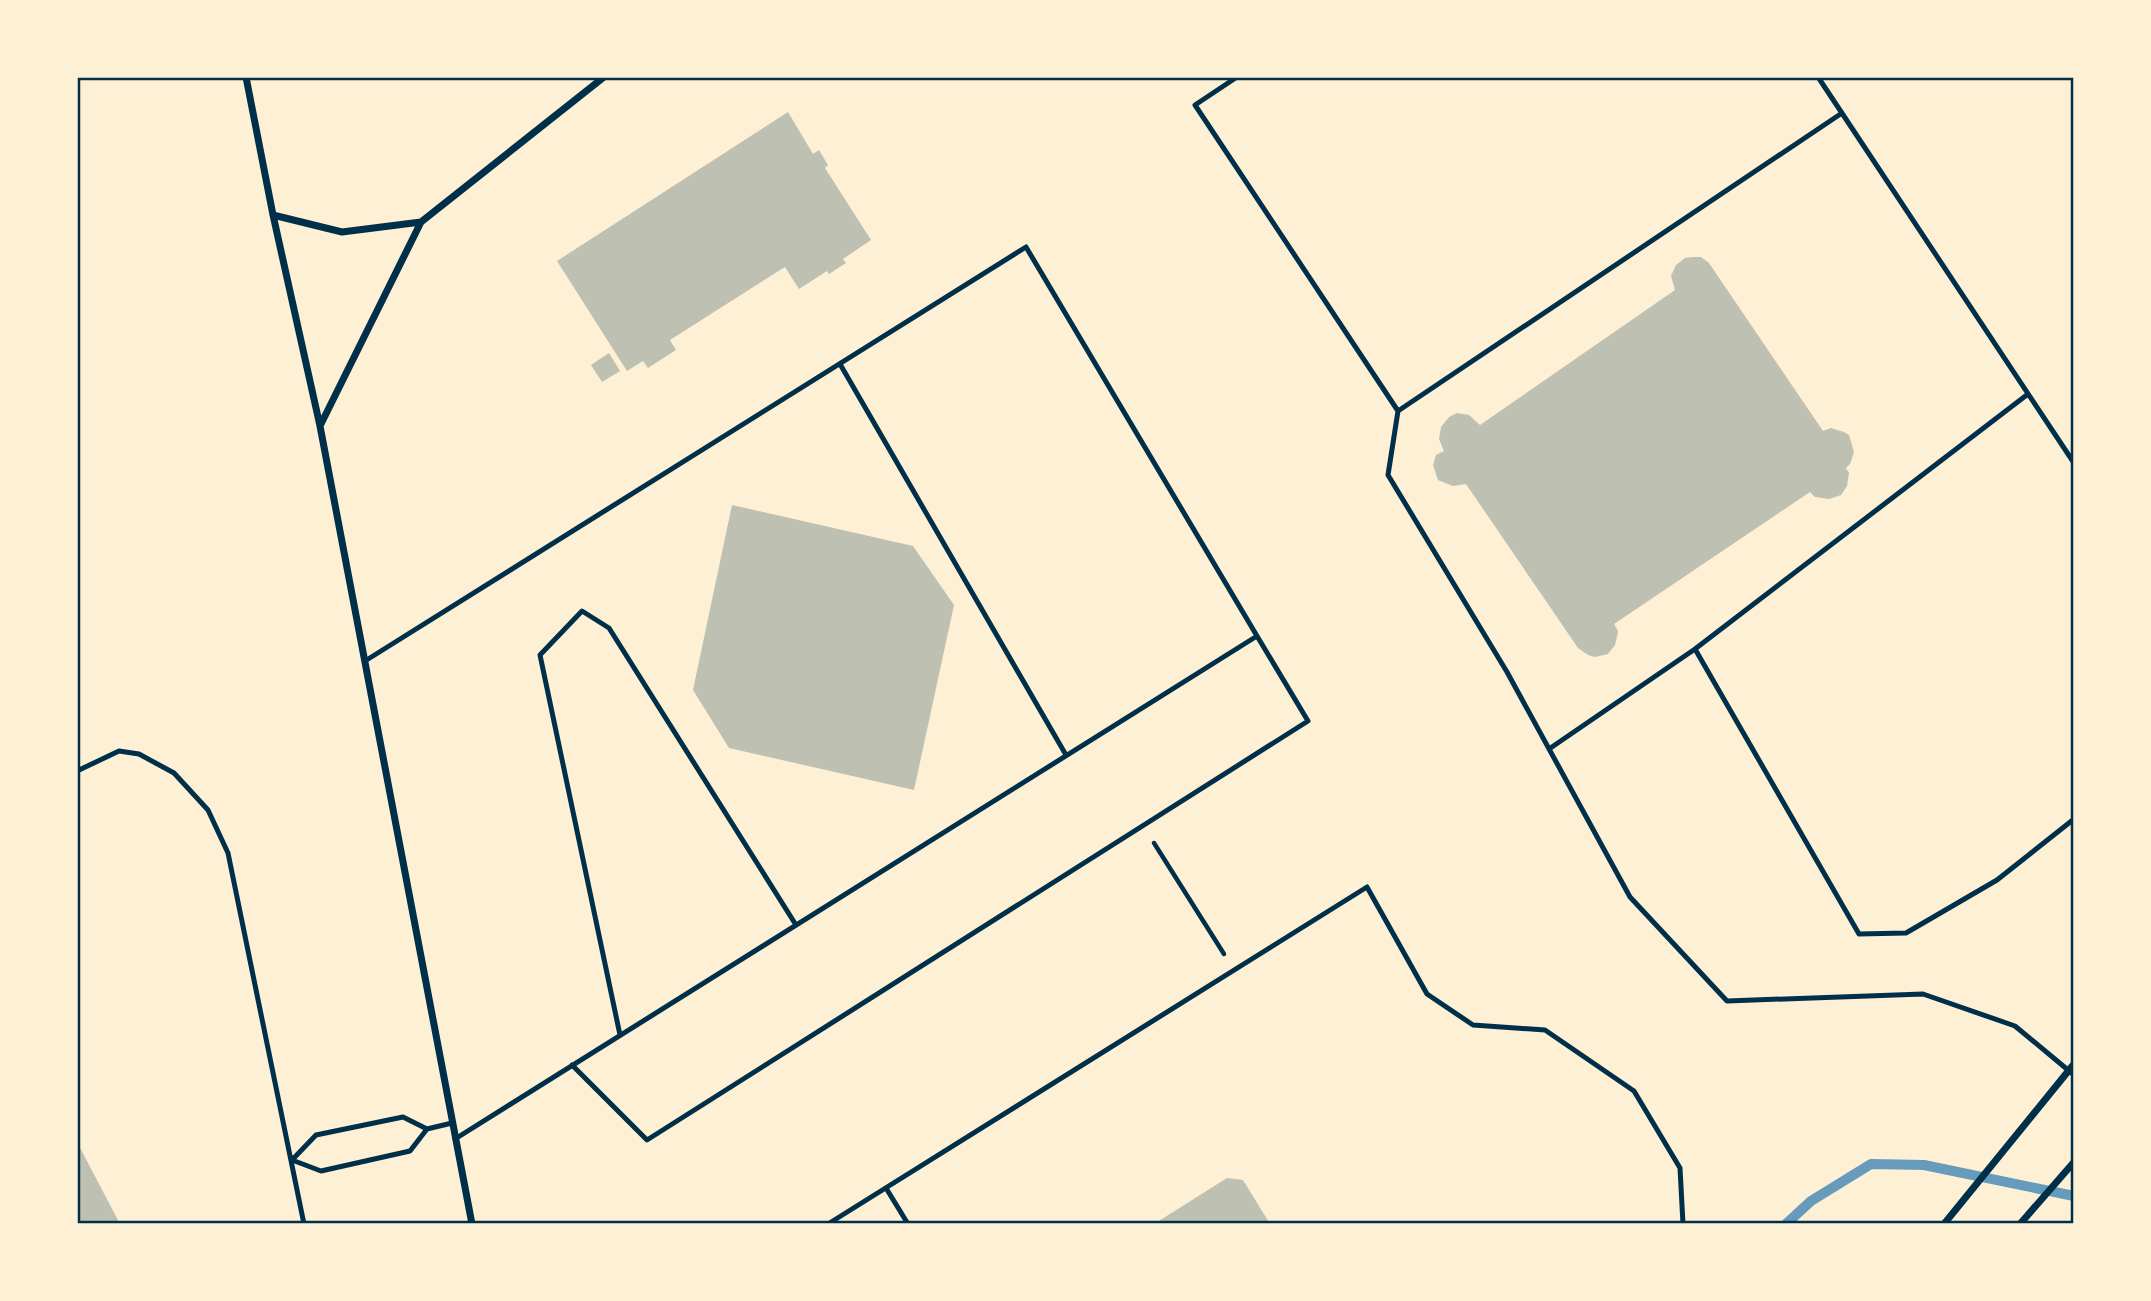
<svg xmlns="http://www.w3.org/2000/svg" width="2151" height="1301" font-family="Manrope,sans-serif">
<rect width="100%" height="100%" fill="#fdf0d5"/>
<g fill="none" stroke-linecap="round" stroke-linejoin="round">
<path stroke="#669bbc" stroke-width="10" d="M 1786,1224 L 1811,1201 L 1871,1164 L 1924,1165 L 2074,1196"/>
</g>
<path fill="#bec0b2" d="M 788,112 L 813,154 L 819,150 L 828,165 L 825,168 L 871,240 L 843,259 L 846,263 L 829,274 L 827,271 L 799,289 L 785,267 L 670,340 L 676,350 L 648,368 L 643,361 L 627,371 L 557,261 Z
M 1693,257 L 1701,257 L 1709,263 L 1823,431 L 1831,428 L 1844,432 L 1849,435 L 1854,452 L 1850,464 L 1846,468 L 1849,473 L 1847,486 L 1841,495 L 1829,499 L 1815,497 L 1810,492 L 1614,624 L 1618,631 L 1617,637 L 1615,645 L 1608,654 L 1595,657 L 1588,655 L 1578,648 L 1466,484 L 1453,486 L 1438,480 L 1433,465 L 1436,455 L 1444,451 L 1439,439 L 1441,427 L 1449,417 L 1457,413 L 1469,415 L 1480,425 L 1675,290 L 1671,276 L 1676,265 L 1685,258 Z
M 609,353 L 620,371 L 602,382 L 591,365 Z
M 732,505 L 913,546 L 954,605 L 914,790 L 729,748 L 693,690 Z
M 77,1142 L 120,1224 L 77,1224 Z
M 1227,1178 L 1243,1180 L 1270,1224 L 1154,1224 Z"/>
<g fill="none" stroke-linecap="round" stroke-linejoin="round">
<path stroke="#003049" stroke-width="4.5" d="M 1154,843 L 1224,954"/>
<path stroke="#003049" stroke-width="5" d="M 1237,77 L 1195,105 L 1398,411 L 1388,475 L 1507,672 L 1630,897 L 1727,1001 L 1923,994 L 2015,1026 L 2074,1075
M 1818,77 L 2074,463
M 840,364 L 1066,755
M 1398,411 L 1842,113
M 1695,649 L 1859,934 L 1906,933 L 1997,880 L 2074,819
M 365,661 L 1026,247 L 1257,636 L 455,1139
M 1549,749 L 1695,649 L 2028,394
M 77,771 L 119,751 L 139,754 L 174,773 L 208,810 L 228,853 L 304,1224
M 620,1035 L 540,655 L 582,611 L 609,628 L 796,925
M 572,1065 L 647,1140 L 1308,721 L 1257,636
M 427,1129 L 403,1117 L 316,1135 L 292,1160 L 321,1171 L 410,1151 L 427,1129 L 452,1123
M 886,1188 L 908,1224
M 828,1224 L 1367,887 L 1427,994 L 1473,1025 L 1545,1030 L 1634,1091 L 1680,1168 L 1683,1224"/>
<path stroke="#003049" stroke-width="7" d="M 246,77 L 273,215 L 320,426 L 472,1224
M 273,215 L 342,232 L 421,222
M 320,426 L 421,222 L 604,77
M 1944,1224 L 2074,1064
M 2020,1224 L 2074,1162"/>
</g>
<rect width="2151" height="1301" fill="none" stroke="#fdf0d5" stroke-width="158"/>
<rect x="79" y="79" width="1993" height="1143" fill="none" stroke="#003049" stroke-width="2.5"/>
</svg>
